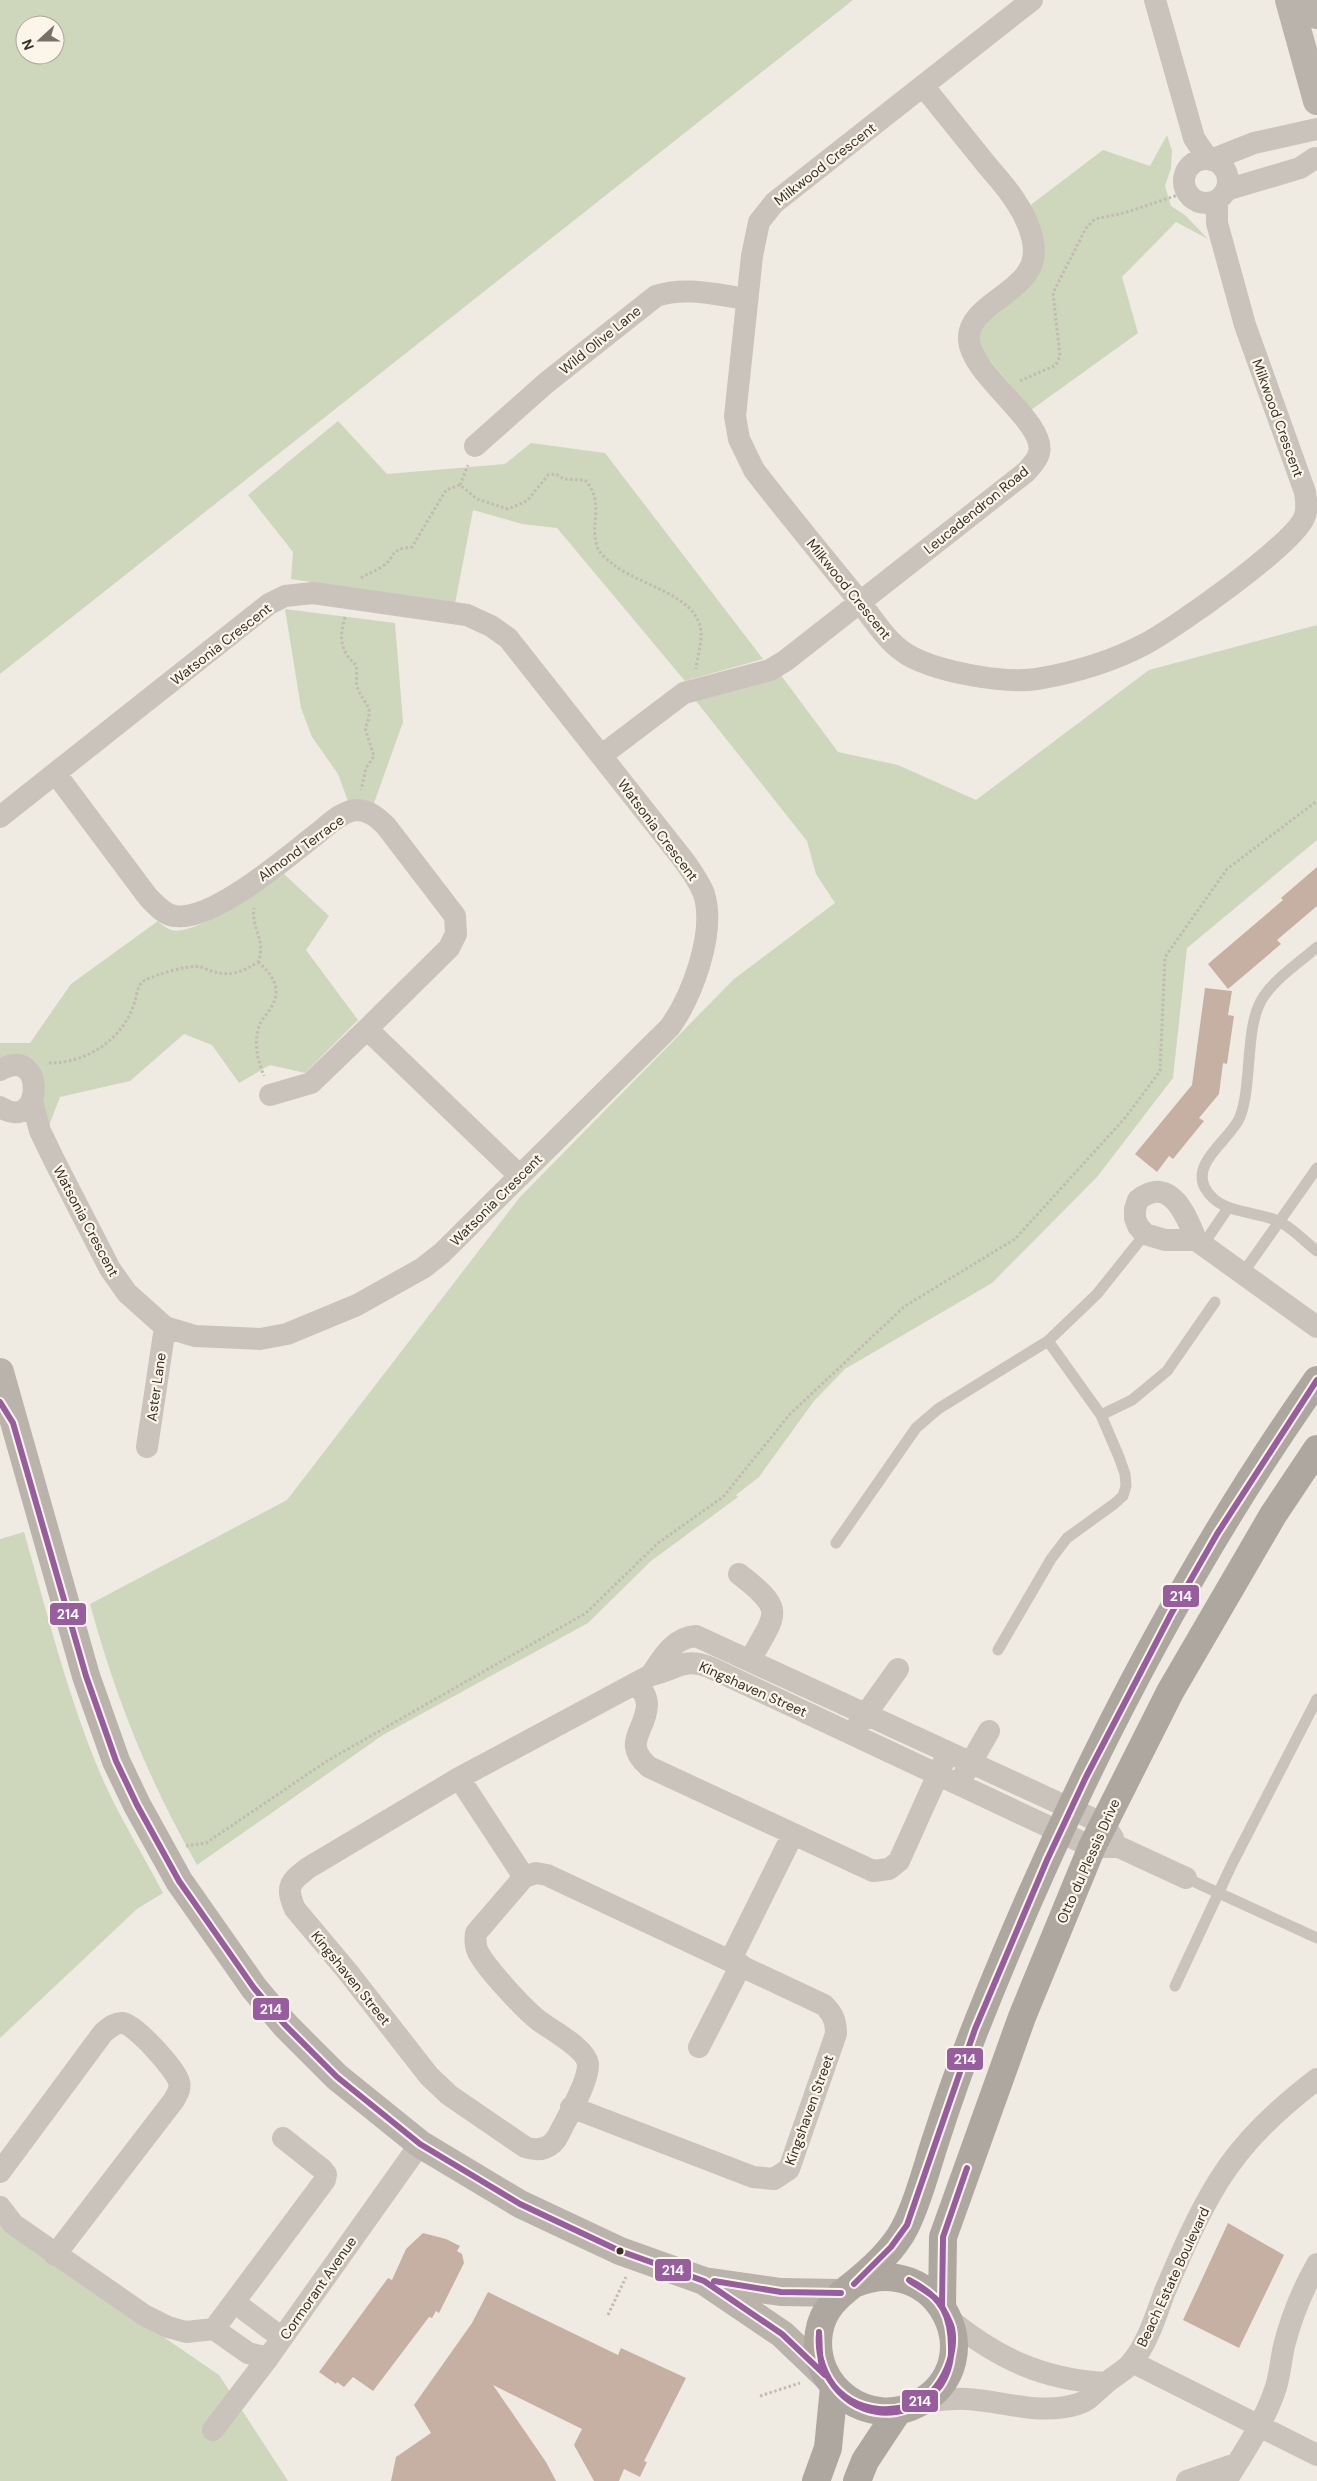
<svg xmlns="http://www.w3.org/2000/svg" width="1317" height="2481" font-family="'DM Sans',sans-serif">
<rect width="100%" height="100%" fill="#efebe3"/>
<path fill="#ced7bb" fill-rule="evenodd" d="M 0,0 L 853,0 L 0,674 ZM 25,25 L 55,25 L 55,55 L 25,55 Z
M 1167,135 L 1172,151 L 1171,168 L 1165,186 L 1171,206 L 1185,215 L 1208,239 L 1176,222 L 1122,277 L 1138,333 L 1031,410 L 974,341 L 976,330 L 1024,291 L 1028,207 L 1103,150 L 1150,166 Z
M 338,421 L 387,474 L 505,464 L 531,443 L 605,453 L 763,659 L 685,681 L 557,528 L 522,524 L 473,510 L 455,604 L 291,579 L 293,552 L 248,495 Z
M 285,609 L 395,623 L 403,722 L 373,806 L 348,801 L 338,774 L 312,737 L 301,708 Z
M 1317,625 L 1317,840 L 1187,948 L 1173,1078 L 1097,1177 L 992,1283 L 845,1369 L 814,1401 L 759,1477 L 736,1495 L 738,1497 L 651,1561 L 588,1623 L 383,1735 L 197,1865 C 148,1779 116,1699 90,1604 L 287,1500 L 520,1197 L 734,979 L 835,903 L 816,874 L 807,841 L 692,696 L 780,674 L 838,752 L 898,765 L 976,800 L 1149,670 Z
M 284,874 L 329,916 L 306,950 L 358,1020 L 305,1073 L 270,1065 L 239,1083 L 212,1045 L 184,1034 L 130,1081 L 60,1097 L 45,1136 L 34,1071 L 14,1066 L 0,1057 L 0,1043 L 30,1043 L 71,984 L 158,921 C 161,924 166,928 171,930 C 195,937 262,888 284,874 Z
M 24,1532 C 48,1616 69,1702 104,1782 C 121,1820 144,1856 163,1893 L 137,1909 L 0,2038 L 0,1539 Z
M 0,2225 L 219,2375 L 288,2481 L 0,2481 Z"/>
<path fill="#c5b0a3" d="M 1317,867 L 1317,906 L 1277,940 L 1281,944 L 1228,989 L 1208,964 L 1283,900 L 1281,898 Z
M 1205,988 L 1232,991 L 1228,1015 L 1234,1016 L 1227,1064 L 1223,1063 L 1219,1094 L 1199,1118 L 1204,1121 L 1173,1159 L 1169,1156 L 1157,1172 L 1135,1154 L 1192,1085 Z
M 1228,2223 L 1284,2255 L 1239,2348 L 1183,2320 Z
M 423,2233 L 446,2239 L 460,2246 L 457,2251 L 462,2254 L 464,2263 L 439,2313 L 436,2311 L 432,2318 L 429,2317 L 373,2391 L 353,2377 L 344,2387 L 337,2382 L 336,2384 L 319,2372 L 388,2278 L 392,2280 L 406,2249 Z
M 488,2292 L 618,2355 L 621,2348 L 686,2378 L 644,2461 L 647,2462 L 640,2477 L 624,2469 L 619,2481 L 594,2481 L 574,2445 L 582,2429 L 493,2385 L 546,2462 L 556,2481 L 391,2481 L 396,2457 L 431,2433 L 414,2405 L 472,2323 Z"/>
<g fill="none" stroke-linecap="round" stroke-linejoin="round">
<path stroke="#c2bbb3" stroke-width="3" stroke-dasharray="2.5 2.5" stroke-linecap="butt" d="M 1020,381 L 1056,365 L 1060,356 L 1053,293 L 1086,228 L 1095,219 L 1124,213 L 1187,192
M 460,485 L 468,465
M 361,578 C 368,573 376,571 383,566 C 398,555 387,550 412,547 L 446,490 L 460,485 L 477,499 L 508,509 L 527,501 L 548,475 L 556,474 L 564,479 L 585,480 C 606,503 588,525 598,549 C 601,555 609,561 614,565 C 641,586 697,595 701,631 C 702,643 697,658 696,669
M 345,617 C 339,638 340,651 356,665 C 358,672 355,684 358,689 C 365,706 375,706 365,728 L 374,756 L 366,768 L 361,790
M 258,962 C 272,974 282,988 272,1006 C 267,1015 260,1020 258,1030 C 254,1046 258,1061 264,1076
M 49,1063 C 87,1063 122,1040 134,1004 C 137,996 137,984 145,980 C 156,975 189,964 201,967 C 204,968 208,970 211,971 C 230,977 242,972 258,962 C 267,941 251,929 254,908
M 186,1846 L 206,1843 L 327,1761 L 586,1613 L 658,1543 L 723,1497 L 790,1414 L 905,1306 L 1015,1239 L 1125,1118 L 1160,1071 L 1165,957 L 1227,869 L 1317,801
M 608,2315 L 626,2277
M 760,2396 L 800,2383"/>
<path stroke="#c9c3bb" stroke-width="11" d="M 1317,947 C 1300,962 1277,977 1264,996 C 1244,1024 1253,1083 1240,1117 C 1231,1139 1191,1162 1205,1188 C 1220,1215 1254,1210 1278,1221 C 1292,1227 1305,1242 1317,1251
M 1203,1245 L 1228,1208
M 1243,1273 L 1317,1168
M 1101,1415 L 1132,1400 L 1167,1371 L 1215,1302
M 836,1543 L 916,1428 L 938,1409 L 1048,1341 L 1097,1294 L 1145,1234
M 998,1650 L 1051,1559 L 1067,1538 L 1114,1504 L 1123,1496 L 1126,1486 L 1125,1474 L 1119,1457 L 1101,1415 L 1048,1341
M 1186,1878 L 1317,1938
M 1175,1986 L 1232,1864 L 1317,1699"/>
<path stroke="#c9c3bb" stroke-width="22" d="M 1032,0 L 774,203 L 759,222 L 752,256 L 735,416 L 739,439 L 754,470 C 787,513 822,555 856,597 C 872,617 886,642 908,655 C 938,672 1004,684 1037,679 C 1072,673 1113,661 1145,644 C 1175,628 1292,546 1304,518 C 1308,510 1306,501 1305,492 L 1245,325 L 1217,223 L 1217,201
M 1155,0 L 1194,138 L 1208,159
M1184 181a22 22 0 1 1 44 0a22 22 0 1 1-44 0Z
M 1211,160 L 1254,143 L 1317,129
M 1226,190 L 1300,168 L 1315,158
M 475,446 L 546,383 L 656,296 C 685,286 717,295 747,299
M 602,755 L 684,693 L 770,670 L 785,661 L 1026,472 C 1031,466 1037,461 1039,453 C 1047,423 971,375 969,340 C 967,319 991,305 1005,294 C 1016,285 1030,275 1033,259 C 1037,241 1026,217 1016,202 C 1008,189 996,176 986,164 C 965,138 944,112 924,87
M 56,774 L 148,897 C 156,905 164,915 175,916 C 213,922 288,856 318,833 C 328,825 342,811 356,810 C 369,810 378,818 386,826 L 455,916 L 456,934 L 449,948 L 367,1029 L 520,1176
M 0,817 L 269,604 L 285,596 L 313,593 L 467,615 L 491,626 L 508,638 L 682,858 C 690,869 699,881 704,894 C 716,933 692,996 670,1027 L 442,1253 L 423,1268 L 357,1305 L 287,1334 L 260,1339 L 195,1336 L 165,1327 L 127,1293 L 110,1269 L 54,1160 L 40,1131 L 32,1101
M 0,1070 C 46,1043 44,1135 0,1107
M 270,1095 L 311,1083 L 367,1029
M 1196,1240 C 1187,1216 1170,1174 1138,1200 L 1135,1209 L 1135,1218 L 1138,1226 L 1145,1234 L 1165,1240 L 1196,1240 L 1317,1327
M 147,1447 L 165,1327
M 739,1574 C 787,1611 776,1613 750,1660
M 651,1675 C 662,1658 674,1637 696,1636 L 1104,1824 L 1113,1838
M 637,1683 C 642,1690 647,1696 647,1705 C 646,1731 621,1743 649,1767 L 873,1871 L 889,1869 L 899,1861 L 944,1761
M 858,1725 L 898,1669
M 965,1773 L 989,1731
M 459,1778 L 524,1877 L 536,1873 L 547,1875 L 824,2005 C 833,2014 836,2021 836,2034 L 789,2169 L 774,2179 L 753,2177 L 571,2107
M 524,1877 L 476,1933 C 475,1940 475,1946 478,1952 C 486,1968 523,2008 538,2020 C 551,2030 586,2048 588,2064 C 589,2082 567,2117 559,2134 C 552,2149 539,2152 525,2147 L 449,2095 L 429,2076 L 347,1971 L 295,1909 C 285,1886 290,1882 308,1868 L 459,1778 L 651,1675 C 675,1670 683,1657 709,1667 L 1092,1847 L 1119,1847 L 1186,1878
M 731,1959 L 793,1834
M 699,2047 L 741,1965
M 0,2172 L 103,2033 C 109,2028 115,2022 123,2023 C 136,2025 176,2070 179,2082 C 181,2089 177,2094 174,2100 L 55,2255
M 0,2207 L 13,2224 L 144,2315 L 168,2327 L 186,2332 L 214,2329 L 325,2180 L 326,2174 L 322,2169 L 283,2138
M 234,2302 L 282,2338
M 949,2319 C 997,2358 1043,2380 1106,2383
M 214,2329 L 248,2353 L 268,2358
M 1132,2362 L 1317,2455
M 920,2402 C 935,2401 951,2398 966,2399 C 1004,2401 1040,2416 1078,2404 C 1089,2401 1096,2391 1105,2384 C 1113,2376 1124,2372 1131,2363 C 1148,2343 1156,2315 1165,2291 C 1181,2254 1197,2216 1218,2182 C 1244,2140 1278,2109 1317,2079
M 213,2430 L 268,2358 L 420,2144
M 1187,2481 L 1236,2464
M 1226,2481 C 1245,2451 1265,2421 1276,2387 C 1280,2374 1281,2359 1284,2346 C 1291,2318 1303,2289 1317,2264"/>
<path stroke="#b9b3ab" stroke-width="28" d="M 1289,0 L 1317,101
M 1312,0 L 1317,15
M 0,1372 L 86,1676 L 116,1761 L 137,1805 L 179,1881 L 254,1988 L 285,2025 L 337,2077 L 420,2144 L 520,2204 L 620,2251 L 704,2281 L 781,2292 L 841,2293
M 708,2284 L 782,2334 L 825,2375"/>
<path stroke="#aea7a0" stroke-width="28" d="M 854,2284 C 937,2248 994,2361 919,2403 C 870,2430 810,2388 819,2332 C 823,2308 838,2296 856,2282 C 876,2266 898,2245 908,2221 C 920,2195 927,2166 936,2139 C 948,2102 961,2065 975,2029 C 1065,1802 1176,1580 1317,1380
M 942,2306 L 943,2237 L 1022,2017 L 1092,1847 L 1170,1692 L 1273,1515 L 1317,1449
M 816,2481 L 828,2448 L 834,2387
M 857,2481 L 865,2461 L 898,2411"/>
<defs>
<path id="bus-1" d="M 0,1402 L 13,1423 L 86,1676 L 116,1761 L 137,1805 L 179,1881 L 254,1988 L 285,2025 L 337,2077 L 420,2144 L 520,2204 L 620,2251 L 704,2281 L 782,2334 L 825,2375
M 714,2281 L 781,2292 L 841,2293
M 854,2284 L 891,2247 L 907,2225 L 975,2029 L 1047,1860 L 1086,1777 L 1171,1614 L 1217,1534 L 1317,1380
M 942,2306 L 943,2237 L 967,2168
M 819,2332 C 820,2343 819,2356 822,2366 C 823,2371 827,2375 829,2379 C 852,2416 904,2418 936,2391 C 945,2382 951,2365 951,2353 C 952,2317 943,2297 909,2280
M 819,2334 C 815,2377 850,2419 896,2412 C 932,2407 959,2362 952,2328 C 951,2324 948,2318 946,2314 C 943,2310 942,2304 938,2301 C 931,2293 919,2287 910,2281"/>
</defs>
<use href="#bus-1" stroke="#fcf5ea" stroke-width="10"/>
<use href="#bus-1" stroke="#975d9e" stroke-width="6"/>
</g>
<circle fill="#3a3028" stroke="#fcf5ea" stroke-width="2" cx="620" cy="2251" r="4.5"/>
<g text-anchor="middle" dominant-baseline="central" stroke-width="4.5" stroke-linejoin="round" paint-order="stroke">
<g font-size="14" fill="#3a3028" stroke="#fcf5ea">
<text transform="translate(825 164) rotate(-38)">Milkwood Crescent</text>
<text transform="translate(600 340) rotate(-39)">Wild Olive Lane</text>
<text transform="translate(1278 418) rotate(70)">Milkwood Crescent</text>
<text transform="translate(976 510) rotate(-39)">Leucadendron Road</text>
<text transform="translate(849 589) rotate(51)">Milkwood Crescent</text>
<text transform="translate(221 644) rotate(-38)">Watsonia Crescent</text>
<text transform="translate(658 830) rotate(53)">Watsonia Crescent</text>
<text transform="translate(301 848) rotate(-36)">Almond Terrace</text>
<text transform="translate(496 1200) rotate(-45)">Watsonia Crescent</text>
<text transform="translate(86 1221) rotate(62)">Watsonia Crescent</text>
<text transform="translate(156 1387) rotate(-82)">Aster Lane</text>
<text transform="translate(753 1689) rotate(24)">Kingshaven Street</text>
<text transform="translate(1088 1861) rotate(-66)">Otto du Plessis Drive</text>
<text transform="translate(351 1978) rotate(51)">Kingshaven Street</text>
<text transform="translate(809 2110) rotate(-70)">Kingshaven Street</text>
<text transform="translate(1173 2277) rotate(-65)">Beach Estate Boulevard</text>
<text transform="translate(318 2288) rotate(-55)">Cormorant Avenue</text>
</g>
</g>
<g stroke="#fcf5ea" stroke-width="2">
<rect x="1162" y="1584" width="38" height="24" rx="5" fill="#975d9e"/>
<rect x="49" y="1602" width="38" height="24" rx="5" fill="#975d9e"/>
<rect x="252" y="1997" width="38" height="24" rx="5" fill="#975d9e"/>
<rect x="946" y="2047" width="38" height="24" rx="5" fill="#975d9e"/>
<rect x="654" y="2258" width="38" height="24" rx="5" fill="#975d9e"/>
<rect x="901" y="2389" width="38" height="24" rx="5" fill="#975d9e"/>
</g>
<g font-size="14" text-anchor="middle" font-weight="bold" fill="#fff">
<text x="1181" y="1601">214</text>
<text x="68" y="1619">214</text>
<text x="271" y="2014">214</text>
<text x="965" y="2064">214</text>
<text x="673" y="2275">214</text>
<text x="920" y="2406">214</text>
</g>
<g transform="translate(40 40) rotate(249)"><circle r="24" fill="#fcf5ea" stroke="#aea69c"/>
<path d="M0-4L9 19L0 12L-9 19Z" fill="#797169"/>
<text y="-8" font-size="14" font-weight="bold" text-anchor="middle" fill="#3a3028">N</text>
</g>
</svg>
